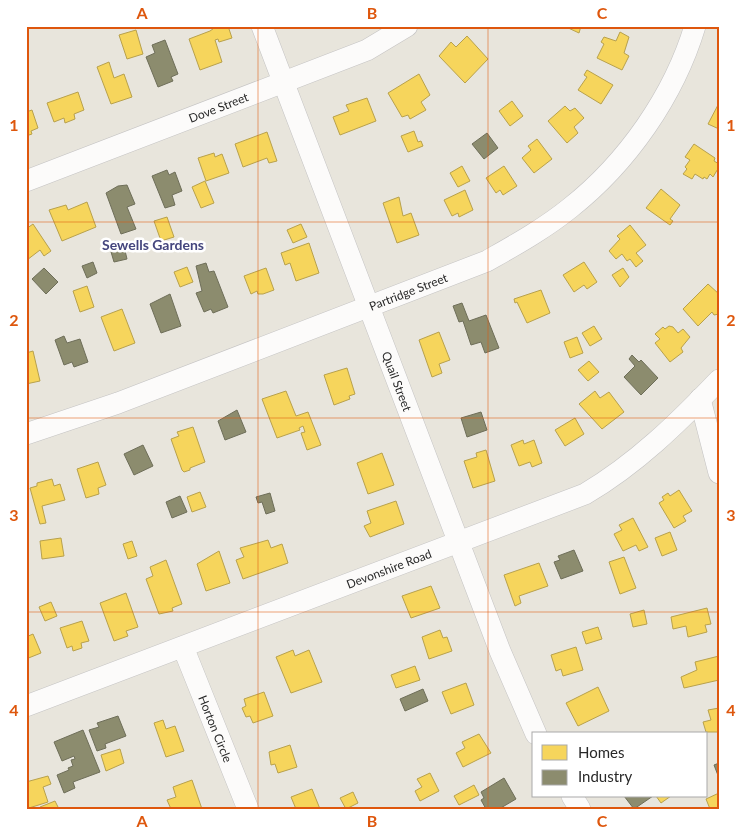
<svg xmlns="http://www.w3.org/2000/svg" width="745" height="835" font-family="Lato,sans-serif">
<rect width="100%" height="100%" fill="#e8e5dc"/>
<path fill="#f6d55c" stroke="#b8a14c" d="M 228,26 L 232,38 L 219,42 L 218,39 L 215,40 L 222,62 L 200,70 L 189,39 L 210,31 L 217,26 Z
M 564,26 L 581,26 L 579,33 Z
M 136,30 L 143,54 L 127,59 L 119,35 Z
M 620,32 L 629,37 L 624,53 L 629,56 L 622,70 L 597,58 L 604,44 L 601,42 L 604,37 L 616,41 Z
M 467,36 L 488,59 L 465,83 L 439,56 L 451,42 L 456,47 Z
M 109,62 L 114,78 L 124,74 L 132,97 L 111,104 L 97,67 Z
M 587,70 L 613,85 L 601,104 L 578,90 L 587,77 L 584,75 Z
M 419,74 L 430,95 L 421,102 L 426,110 L 410,119 L 408,115 L 402,117 L 388,93 Z
M 78,92 L 84,110 L 74,114 L 75,119 L 65,123 L 64,118 L 54,122 L 47,103 Z
M 367,98 L 376,121 L 340,135 L 333,117 L 349,111 L 346,105 Z
M 512,101 L 523,116 L 510,126 L 499,111 Z
M 719,103 L 719,129 L 708,124 Z
M 565,106 L 570,111 L 575,108 L 584,118 L 574,127 L 578,133 L 567,143 L 548,121 Z
M 32,110 L 38,128 L 31,131 L 32,134 L 26,136 L 26,112 Z
M 414,131 L 418,142 L 421,141 L 423,146 L 408,152 L 401,136 Z
M 267,132 L 277,161 L 269,163 L 267,158 L 243,167 L 235,144 Z
M 537,139 L 552,159 L 534,173 L 522,158 L 531,150 L 528,146 Z
M 694,144 L 715,158 L 714,161 L 719,164 L 719,167 L 713,177 L 710,174 L 707,179 L 704,177 L 703,179 L 695,174 L 692,179 L 683,174 L 687,169 L 685,167 L 690,160 L 685,157 Z
M 214,153 L 215,157 L 222,154 L 229,173 L 206,181 L 198,158 Z
M 462,166 L 470,181 L 458,187 L 450,173 Z
M 504,166 L 517,186 L 503,195 L 500,190 L 496,193 L 486,178 Z
M 205,181 L 214,203 L 201,208 L 192,187 Z
M 661,189 L 680,205 L 670,219 L 673,221 L 670,225 L 646,208 Z
M 465,190 L 473,210 L 459,217 L 458,213 L 452,216 L 444,200 Z
M 399,197 L 403,216 L 411,213 L 419,235 L 397,243 L 383,203 Z
M 87,202 L 96,227 L 62,241 L 49,210 L 66,205 L 68,210 Z
M 167,217 L 174,237 L 161,241 L 154,221 Z
M 33,224 L 51,251 L 44,256 L 40,250 L 27,260 L 26,229 Z
M 301,224 L 307,237 L 293,243 L 287,230 Z
M 630,225 L 646,245 L 636,253 L 643,261 L 636,267 L 630,259 L 627,261 L 622,254 L 616,259 L 609,251 L 620,239 L 617,236 Z
M 309,243 L 319,273 L 296,281 L 290,263 L 285,265 L 281,253 Z
M 584,262 L 597,282 L 587,289 L 584,285 L 574,292 L 563,275 Z
M 187,267 L 193,282 L 180,287 L 174,272 Z
M 266,268 L 274,290 L 263,294 L 258,294 L 257,291 L 251,294 L 244,276 Z
M 623,268 L 629,277 L 620,287 L 612,275 Z
M 708,284 L 719,294 L 719,314 L 714,315 L 712,312 L 698,326 L 683,309 Z
M 87,286 L 94,307 L 80,312 L 73,291 Z
M 541,290 L 550,313 L 527,323 L 517,302 L 515,303 L 514,299 Z
M 122,309 L 135,343 L 114,351 L 101,317 Z
M 594,326 L 602,339 L 590,346 L 582,333 Z
M 669,326 L 673,327 L 678,333 L 683,329 L 690,337 L 681,348 L 683,352 L 670,362 L 655,343 L 660,339 L 655,334 L 663,327 L 665,329 Z
M 439,332 L 450,360 L 439,364 L 442,373 L 432,377 L 419,340 Z
M 577,337 L 583,353 L 570,358 L 564,342 Z
M 33,351 L 40,381 L 26,384 L 26,353 Z
M 589,361 L 599,372 L 588,381 L 578,370 Z
M 347,368 L 355,394 L 349,396 L 350,399 L 334,405 L 324,375 Z
M 286,391 L 296,416 L 308,412 L 321,445 L 307,450 L 301,433 L 305,432 L 303,426 L 299,428 L 300,430 L 277,438 L 262,399 Z
M 595,391 L 600,398 L 609,392 L 624,412 L 602,429 L 579,404 Z
M 575,418 L 584,434 L 565,446 L 555,430 Z
M 193,427 L 205,462 L 190,468 L 190,470 L 184,472 L 182,470 L 171,439 L 179,436 L 177,432 Z
M 523,440 L 524,444 L 534,440 L 542,463 L 532,467 L 530,462 L 519,466 L 511,445 Z
M 486,450 L 495,481 L 473,488 L 464,461 L 477,457 L 476,453 Z
M 382,453 L 394,485 L 368,494 L 357,463 Z
M 98,462 L 106,485 L 98,488 L 99,494 L 86,498 L 77,469 Z
M 52,479 L 54,486 L 60,484 L 65,500 L 42,506 L 46,523 L 40,524 L 30,488 L 37,486 L 37,483 Z
M 679,490 L 692,511 L 683,516 L 686,521 L 674,528 L 659,503 L 664,500 L 662,497 L 668,493 L 670,496 Z
M 200,492 L 206,507 L 192,512 L 187,497 Z
M 396,501 L 404,524 L 370,537 L 364,526 L 371,523 L 367,511 Z
M 633,518 L 648,547 L 639,551 L 636,545 L 623,551 L 614,534 L 622,530 L 619,525 Z
M 670,532 L 677,550 L 662,556 L 655,538 Z
M 61,538 L 64,556 L 42,559 L 40,541 Z
M 268,540 L 271,548 L 282,544 L 288,563 L 243,579 L 236,560 L 244,557 L 240,548 Z
M 132,541 L 137,556 L 128,559 L 123,544 Z
M 219,551 L 230,583 L 206,591 L 197,564 Z
M 624,557 L 636,588 L 620,594 L 609,562 Z
M 166,560 L 182,604 L 172,608 L 173,611 L 159,614 L 146,579 L 153,576 L 150,567 Z
M 539,563 L 548,586 L 519,596 L 521,603 L 515,606 L 504,575 Z
M 431,586 L 440,608 L 411,618 L 402,596 Z
M 126,593 L 138,627 L 126,631 L 128,636 L 114,641 L 100,603 Z
M 51,602 L 57,616 L 45,621 L 39,607 Z
M 707,608 L 711,624 L 705,625 L 707,632 L 688,637 L 686,626 L 673,629 L 671,617 Z
M 644,610 L 647,624 L 633,627 L 630,614 Z
M 82,621 L 89,641 L 81,643 L 82,648 L 73,651 L 72,646 L 67,648 L 60,628 Z
M 598,627 L 602,639 L 586,644 L 582,632 Z
M 440,630 L 443,638 L 447,637 L 452,651 L 429,659 L 422,637 Z
M 33,634 L 41,653 L 26,659 L 26,637 Z
M 576,647 L 583,670 L 563,676 L 561,669 L 556,671 L 551,655 Z
M 293,650 L 295,656 L 309,650 L 322,682 L 291,693 L 276,657 Z
M 719,656 L 719,680 L 684,688 L 681,677 L 697,670 L 695,662 Z
M 415,666 L 420,680 L 396,688 L 391,675 Z
M 466,683 L 474,705 L 451,714 L 442,692 Z
M 598,687 L 609,711 L 578,726 L 566,703 Z
M 264,692 L 273,716 L 253,723 L 250,716 L 246,717 L 242,708 L 246,706 L 244,699 Z
M 719,708 L 719,732 L 706,732 L 703,722 L 711,720 L 708,710 Z
M 163,720 L 166,729 L 175,726 L 184,751 L 166,757 L 154,723 Z
M 479,734 L 491,753 L 463,767 L 456,753 L 465,748 L 462,742 Z
M 290,745 L 297,767 L 278,773 L 275,764 L 271,765 L 269,752 Z
M 120,749 L 124,763 L 106,771 L 101,755 Z
M 430,773 L 439,791 L 420,801 L 415,791 L 422,787 L 417,779 Z
M 48,776 L 51,784 L 43,787 L 48,802 L 29,808 L 26,799 L 26,782 Z
M 192,780 L 202,809 L 171,809 L 167,800 L 176,797 L 173,787 Z
M 474,785 L 479,795 L 459,805 L 454,796 Z
M 312,789 L 320,809 L 296,809 L 291,797 Z
M 353,792 L 358,803 L 346,809 L 340,798 Z
M 719,793 L 719,809 L 710,809 L 706,799 Z
M 656,796 L 671,796 L 661,803 Z
M 55,801 L 59,809 L 41,809 L 40,807 Z"/>
<path fill="#8c8c6e" stroke="#6e6e59" d="M 165,40 L 178,74 L 171,77 L 173,81 L 158,87 L 146,57 L 155,53 L 152,45 Z
M 487,133 L 498,148 L 484,159 L 472,144 Z
M 167,170 L 169,175 L 175,172 L 182,191 L 172,195 L 175,205 L 165,208 L 152,176 Z
M 127,185 L 135,204 L 127,207 L 136,229 L 121,234 L 106,193 L 118,186 Z
M 123,242 L 127,259 L 114,262 L 109,245 Z
M 93,262 L 97,273 L 87,278 L 82,266 Z
M 206,263 L 209,272 L 214,271 L 228,307 L 213,313 L 211,309 L 204,312 L 196,293 L 202,291 L 196,266 Z
M 44,268 L 58,282 L 46,294 L 32,279 Z
M 170,294 L 181,326 L 161,333 L 150,304 Z
M 462,303 L 469,321 L 486,315 L 499,348 L 485,353 L 481,342 L 471,345 L 463,321 L 459,322 L 453,306 Z
M 64,336 L 67,343 L 80,339 L 88,362 L 74,367 L 72,362 L 64,365 L 55,340 Z
M 632,355 L 639,362 L 641,360 L 658,378 L 641,395 L 624,377 L 635,366 L 629,359 Z
M 237,410 L 246,432 L 225,440 L 218,421 Z
M 481,412 L 487,430 L 467,437 L 461,418 Z
M 143,445 L 153,466 L 134,475 L 124,454 Z
M 270,493 L 275,511 L 266,514 L 262,502 L 258,503 L 256,497 Z
M 180,496 L 187,512 L 172,518 L 166,502 Z
M 574,550 L 583,571 L 561,579 L 554,562 L 560,560 L 558,556 Z
M 423,689 L 428,701 L 405,711 L 400,699 Z
M 118,716 L 126,736 L 105,744 L 106,748 L 97,751 L 89,730 L 99,727 L 97,723 Z
M 83,730 L 100,772 L 73,782 L 75,788 L 64,793 L 57,775 L 69,770 L 68,768 L 73,766 L 71,760 L 75,759 L 74,756 L 62,761 L 54,742 Z
M 719,763 L 719,778 L 714,765 Z
M 504,778 L 516,799 L 499,809 L 486,809 L 481,800 L 484,798 L 481,792 Z
M 624,796 L 653,796 L 634,809 Z"/>
<g fill="none" stroke-linecap="round" stroke-linejoin="round">
<defs>
<g id="minor">
<path id="s1" d="M 262,26 L 500,651 L 536,734"/>
<path id="s2" d="M 26,181 L 367,50 L 407,26"/>
<path d="M 700,399 L 719,473"/>
<path id="s3" d="M 26,434 L 118,403 L 487,261 C 515,245 544,229 570,208 C 627,163 674,96 695,26"/>
<path id="s4" d="M 183,647 L 248,809"/>
<path id="s5" d="M 26,706 L 585,494 C 636,464 678,423 719,380"/>
<path d="M 572,796 L 580,809"/>
</g>
</defs>
<use href="#minor" stroke="#c4c3c3" stroke-width="22"/>
<use href="#minor" stroke="#fcfbfa" stroke-width="21"/>
</g>
<path fill="none" stroke="#de570d" stroke-width="1" stroke-opacity="0.55" d="M 258,26 L 258,809M 488,26 L 488,809M 26,222 L 719,222M 26,418 L 719,418M 26,612 L 719,612"/>
<g text-anchor="middle" dominant-baseline="central" stroke-width="5" stroke-linejoin="round" paint-order="stroke">
<g font-size="12" fill="#282828" stroke="#fff">
<text stroke="none"><textPath href="#s2" startOffset="206">Dove Street</textPath></text>
<text stroke="none"><textPath href="#s3" startOffset="408">Partridge Street</textPath></text>
<text stroke="none"><textPath href="#s1" startOffset="380">Quail Street</textPath></text>
<text stroke="none"><textPath href="#s5" startOffset="388">Devonshire Road</textPath></text>
<text stroke="none"><textPath href="#s4" startOffset="88">Horton Circle</textPath></text>
</g>
<g font-size="14" font-weight="bold" fill="#44457d" stroke="#fff">
<text x="153" y="244">Sewells Gardens</text>
</g>
</g>
<rect width="745" height="835" fill="none" stroke="#ffffff" stroke-width="55"/>
<rect x="532" y="732" width="175" height="65" fill="#ffffff" stroke="#a9a9a9"/>
<rect x="542" y="745" width="25" height="15" fill="#f6d55c" stroke="#a9a9a9"/>
<text x="578" y="758" font-size="15" fill="#282828">Homes</text>
<rect x="542" y="770" width="25" height="15" fill="#8c8c6e" stroke="#a9a9a9"/>
<text x="578" y="782" font-size="15" fill="#282828">Industry</text>
<rect x="28" y="28" width="690" height="780" fill="none" stroke="#de570d" stroke-width="2"/>
<g font-size="16" text-anchor="middle" font-weight="bold" fill="#de570d">
<text x="142" y="19">A</text>
<text x="372" y="19">B</text>
<text x="602" y="19">C</text>
<text x="14" y="131">1</text>
<text x="731" y="131">1</text>
<text x="14" y="326">2</text>
<text x="731" y="326">2</text>
<text x="14" y="521">3</text>
<text x="731" y="521">3</text>
<text x="14" y="716">4</text>
<text x="731" y="716">4</text>
<text x="142" y="827">A</text>
<text x="372" y="827">B</text>
<text x="602" y="827">C</text>
</g>
</svg>
